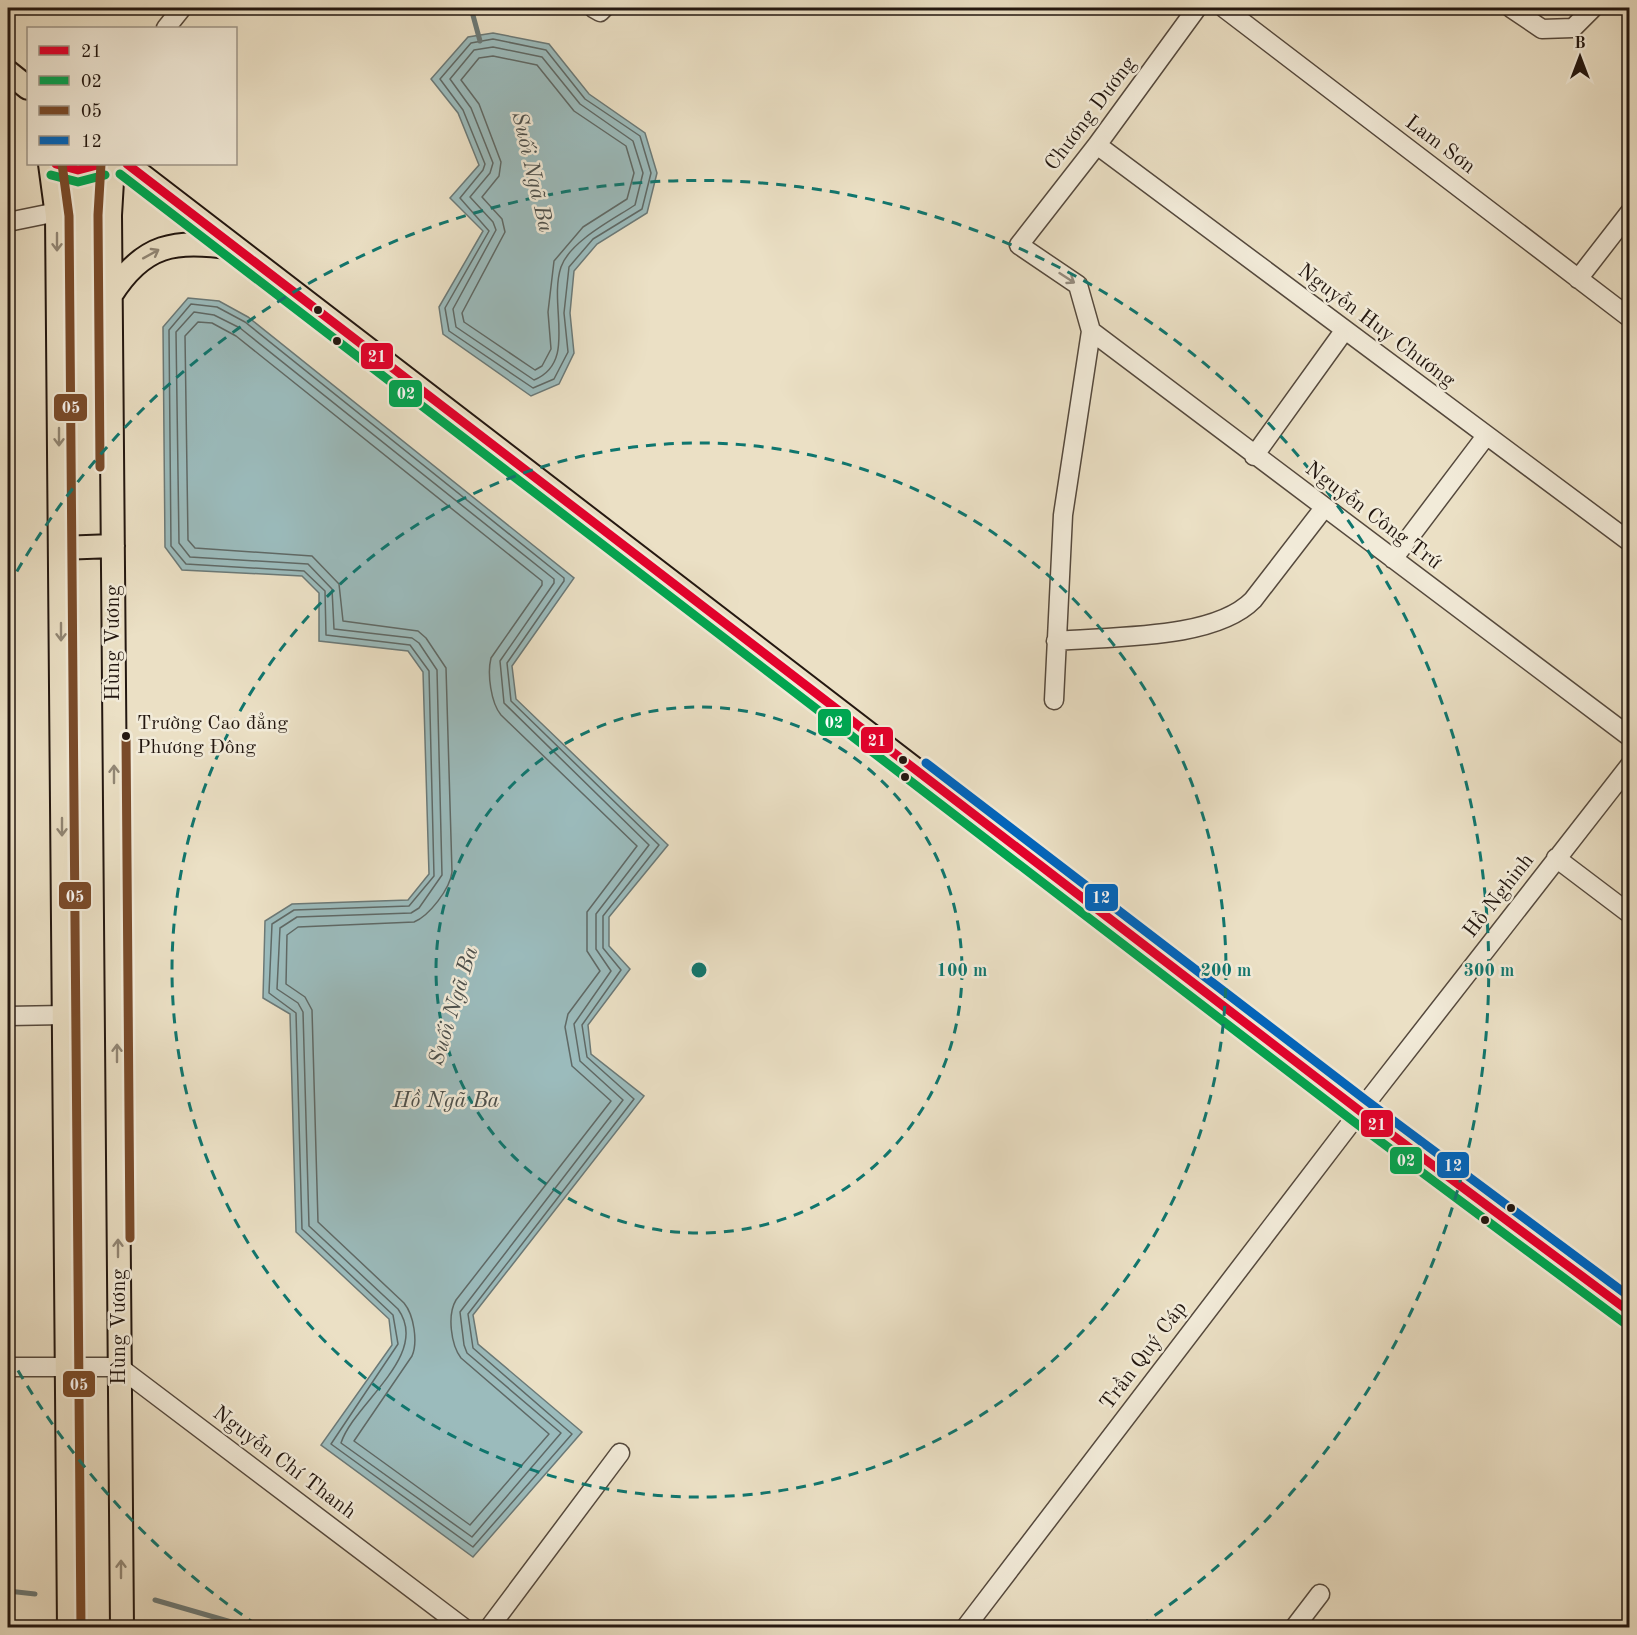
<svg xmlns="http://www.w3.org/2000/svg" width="1637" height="1635" font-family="'Old Standard TT',serif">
<rect width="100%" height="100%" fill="#ebe0c5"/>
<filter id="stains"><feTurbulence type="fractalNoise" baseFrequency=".00333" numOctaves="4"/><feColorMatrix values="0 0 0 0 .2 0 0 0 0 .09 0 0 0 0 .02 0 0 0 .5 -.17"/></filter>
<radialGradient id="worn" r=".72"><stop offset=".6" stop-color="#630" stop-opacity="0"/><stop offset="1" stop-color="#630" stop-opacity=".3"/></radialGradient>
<path fill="#9bbbbc" stroke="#6b7977" stroke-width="1.5" d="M 493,33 L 549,44 L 589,94 L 645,133 L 657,173 L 647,213 L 597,244 L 574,271 L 570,313 L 574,353 L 559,384 L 531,396 L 443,334 L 439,307 L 483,231 L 450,198 L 479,165 L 458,113 L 431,79 L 468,37 Z
M 188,298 L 219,301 L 248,317 L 574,578 L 512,666 L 516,699 L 668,845 L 609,917 L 609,946 L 630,969 L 588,1025 L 591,1054 L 644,1096 L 473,1315 L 478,1344 L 582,1432 L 473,1557 L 321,1445 L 392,1345 L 389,1319 L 296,1232 L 290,1014 L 263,998 L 265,921 L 292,904 L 408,900 L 429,874 L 423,672 L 408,651 L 319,641 L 319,593 L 302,576 L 182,570 L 165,547 L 163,327 Z"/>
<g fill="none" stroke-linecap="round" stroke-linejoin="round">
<path stroke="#5f6966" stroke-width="1.5" d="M 493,39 L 546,50 L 585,99 L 640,136 L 651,173 L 642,209 L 593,239 L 569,267 L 564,313 L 568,352 L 554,379 L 533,388 L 449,331 L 445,308 L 489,231 L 460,198 L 483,170 L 485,164 L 463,110 L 440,79 L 471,43 Z
M 493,47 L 542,57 L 580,104 L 633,141 L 643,173 L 635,205 C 614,219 570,241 561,267 C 548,306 578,362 534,380 L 456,327 L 453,309 L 496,230 L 493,222 L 470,197 L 490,173 L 493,163 L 471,108 L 450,79 L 474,50 Z
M 493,56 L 537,65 L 574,111 L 626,146 L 634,173 L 627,199 L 583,227 L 554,261 L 548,312 L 551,349 L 542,366 L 535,370 L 464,322 L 462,313 L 505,232 L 502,219 L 482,197 L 499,176 L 501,162 L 479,104 L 461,80 L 479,58 Z
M 191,304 L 217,307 L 245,322 L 564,578 L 564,581 L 507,663 L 511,701 L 659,845 L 603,916 L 603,948 L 621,970 L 582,1025 L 587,1057 L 634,1099 L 468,1314 L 473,1348 L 572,1434 L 473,1547 L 331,1444 L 398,1344 L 393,1315 L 302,1229 L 296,1013 L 269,993 L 272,924 L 294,910 L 409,906 L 434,876 L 429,671 L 410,645 L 326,635 L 325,591 L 304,571 L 186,564 L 171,546 L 169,330 Z
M 194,312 L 214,315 L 240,328 L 554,579 L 554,583 L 500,661 L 504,703 L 649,845 L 596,914 L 596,949 L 611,971 L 574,1024 L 580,1061 L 623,1100 L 460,1312 L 464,1345 L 467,1353 L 561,1433 L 472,1537 L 341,1443 C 354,1403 431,1355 398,1309 L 309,1226 L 303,1012 L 298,1003 L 277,989 L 280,928 L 297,917 L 411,913 L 419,908 L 442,875 L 437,670 L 419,643 L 412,638 L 334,629 L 332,589 L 308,564 L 190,557 L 179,543 L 176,332 Z
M 198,322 L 212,323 L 236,336 L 542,581 L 542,585 L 491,658 C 487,674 491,703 501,715 L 637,846 L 587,912 L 587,951 L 600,971 L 568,1014 L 565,1027 L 572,1066 L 611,1101 L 456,1300 C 447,1315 451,1345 461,1358 L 549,1434 L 470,1525 L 354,1441 L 412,1356 C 418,1342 414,1315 404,1303 L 318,1222 L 312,1010 L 305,997 L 286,984 L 287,935 L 298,927 L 414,922 C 429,916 450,889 452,872 L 446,668 L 426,638 L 418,631 L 343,621 L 339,584 L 312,556 L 195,548 L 188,540 L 185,336 Z"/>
<path stroke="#6b7977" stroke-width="5" d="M 471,8 L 480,41
M 8,1591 L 35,1594
M 155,1600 L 252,1628"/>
<defs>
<path id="minor" d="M 593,8 L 600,12 L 604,8
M 1224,8 L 1630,318
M 1511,8 L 1542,29 L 1573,28 L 1593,8
M 166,28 L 182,8
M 1097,145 L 1630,542
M 8,222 L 57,212
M 1578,279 L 1630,212
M 1091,331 L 1630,737
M 1254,456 L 1344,331
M 1393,559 L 1486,436
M 1056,641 C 1111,636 1214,640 1253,600 L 1324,508
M 1054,700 L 1063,515 L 1091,331 L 1078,285 L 1019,245 L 1097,145 L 1197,8
M 1556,858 L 1630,914
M 8,1016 L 64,1015
M 8,1367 L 119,1367 L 464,1628
M 489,1628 L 620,1453
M 965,1628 L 1360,1111 L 1630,765
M 1294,1628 L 1320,1594"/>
<path id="major" d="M 8,72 L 28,88
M 50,164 L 57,216 L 69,1628
M 56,164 C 71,173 86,170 101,164
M 113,164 L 110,215 L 122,1628
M 127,164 L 1360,1111 L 1630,1312
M 111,295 C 143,244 175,239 232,248
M 60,548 L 113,546"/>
</defs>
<use href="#minor" stroke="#55493d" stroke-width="21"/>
<use href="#major" stroke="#231710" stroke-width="26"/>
<use href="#minor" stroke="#f2ebd9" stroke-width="18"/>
<use href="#major" stroke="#ebe0c5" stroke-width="22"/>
<defs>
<path id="bus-1" d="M 56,164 L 78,170 L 101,164
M 127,164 L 1360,1111 L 1630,1312"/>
<path id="bus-2" d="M 120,174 L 1353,1121 L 1623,1322
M 51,175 L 78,182 L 105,175"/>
<path id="bus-3" d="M 62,164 L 69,216 L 81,1628
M 100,467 L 98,215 L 101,164
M 126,736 L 130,1238"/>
<path id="bus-4" d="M 926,763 L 1367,1101 L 1630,1297"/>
</defs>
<use href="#bus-1" stroke="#f2ebd9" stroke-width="14"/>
<use href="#bus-2" stroke="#f2ebd9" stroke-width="14"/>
<use href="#bus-3" stroke="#f2ebd9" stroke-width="14"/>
<use href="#bus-4" stroke="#f2ebd9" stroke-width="14"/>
<use href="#bus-1" stroke="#e4002b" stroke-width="9"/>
<use href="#bus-2" stroke="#00a651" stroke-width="9"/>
<use href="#bus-3" stroke="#7a4b2a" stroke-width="9"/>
<use href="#bus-4" stroke="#0065bd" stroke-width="9"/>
</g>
<defs><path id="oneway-shaft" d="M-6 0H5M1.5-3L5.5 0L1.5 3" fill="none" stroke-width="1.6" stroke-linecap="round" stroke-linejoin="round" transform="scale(1.5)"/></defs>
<g stroke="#918674">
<use href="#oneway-shaft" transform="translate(57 242) rotate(90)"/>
<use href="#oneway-shaft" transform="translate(151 254) rotate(-29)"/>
<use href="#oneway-shaft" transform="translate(59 437) rotate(90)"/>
<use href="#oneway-shaft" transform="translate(61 632) rotate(90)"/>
<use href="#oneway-shaft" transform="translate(114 774) rotate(-90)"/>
<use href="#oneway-shaft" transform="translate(62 827) rotate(90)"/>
<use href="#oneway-shaft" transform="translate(117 1053) rotate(-90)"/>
<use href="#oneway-shaft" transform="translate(118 1248) rotate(-90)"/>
<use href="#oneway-shaft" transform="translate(121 1569) rotate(-90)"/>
</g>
<use stroke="#958c7f" href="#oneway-shaft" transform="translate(1067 278) rotate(33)"/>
<g fill="none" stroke="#0f766e" stroke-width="3" stroke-dasharray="10 8">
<circle cx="699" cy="970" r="263"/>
<circle cx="699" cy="970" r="527"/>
<path d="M257 1625A790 790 0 0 1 8 1353M8 587A790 790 0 1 1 1141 1625"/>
</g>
<g fill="#231710" stroke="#f2ebd9" stroke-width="2">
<circle cx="318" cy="310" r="5"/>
<circle cx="337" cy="341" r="5"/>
<circle cx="126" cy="736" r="5"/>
<circle cx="903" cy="760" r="5"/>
<circle cx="905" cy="777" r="5"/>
<circle cx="1511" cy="1208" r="5"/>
<circle cx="1485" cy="1220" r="5"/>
</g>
<g text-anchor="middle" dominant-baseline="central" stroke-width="5" stroke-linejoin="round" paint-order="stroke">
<g font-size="20" fill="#231710" stroke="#f2ebd9" text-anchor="start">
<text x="137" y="724">Trường Cao đẳng<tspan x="137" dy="24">Phương Đông</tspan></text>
</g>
<g font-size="21" fill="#231710" stroke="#f2ebd9">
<text transform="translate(1091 114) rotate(-53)">Chương Dương</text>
<text transform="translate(1440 145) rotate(37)">Lam Sơn</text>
<text transform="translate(1376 326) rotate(37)">Nguyễn Huy Chương</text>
<text transform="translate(1373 516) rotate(37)">Nguyễn Công Trứ</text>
<text transform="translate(113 643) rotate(-90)">Hùng Vương</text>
<text transform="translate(1499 896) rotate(-52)">Hồ Nghinh</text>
<text transform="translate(119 1327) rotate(-90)">Hùng Vương</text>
<text transform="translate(1144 1356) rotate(-53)">Trần Quý Cáp</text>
<text transform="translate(284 1463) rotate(37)">Nguyễn Chí Thanh</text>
</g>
<g font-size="22" font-style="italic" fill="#4d504c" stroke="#f2ebd9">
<text transform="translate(532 172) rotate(77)">Suối Ngã Ba</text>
<text transform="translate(454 1006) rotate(-73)">Suối Ngã Ba</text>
<text x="446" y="1101">Hồ Ngã Ba</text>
</g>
</g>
<circle cx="699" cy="970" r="9" fill="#0f766e" stroke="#f2ebd9" stroke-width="3"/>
<g font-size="18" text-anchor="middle" font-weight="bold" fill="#0f766e" stroke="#f2ebd9" stroke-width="5" stroke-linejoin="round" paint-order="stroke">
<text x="962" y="976">100 m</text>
<text x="1226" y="976">200 m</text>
<text x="1489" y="976">300 m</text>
</g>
<g stroke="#f2ebd9" stroke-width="2">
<rect x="360" y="342" width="34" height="28" rx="6" fill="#e4002b"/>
<rect x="388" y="379" width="35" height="29" rx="6" fill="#00a651"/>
<rect x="53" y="393" width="35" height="29" rx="6" fill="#7a4b2a"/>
<rect x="817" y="708" width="35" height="29" rx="6" fill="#00a651"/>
<rect x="860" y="726" width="34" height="28" rx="6" fill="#e4002b"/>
<rect x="58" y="881" width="34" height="29" rx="6" fill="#7a4b2a"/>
<rect x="1084" y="883" width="35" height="29" rx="6" fill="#0065bd"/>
<rect x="1360" y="1109" width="34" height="29" rx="6" fill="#e4002b"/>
<rect x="1389" y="1146" width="34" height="29" rx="6" fill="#00a651"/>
<rect x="1436" y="1151" width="34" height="28" rx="6" fill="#0065bd"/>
<rect x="62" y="1370" width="34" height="28" rx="6" fill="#7a4b2a"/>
</g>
<g font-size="16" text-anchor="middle" font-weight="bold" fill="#fff">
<text x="377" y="362">21</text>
<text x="406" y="399">02</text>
<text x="71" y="413">05</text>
<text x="834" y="728">02</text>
<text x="877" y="746">21</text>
<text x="75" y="902">05</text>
<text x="1101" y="903">12</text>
<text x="1377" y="1130">21</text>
<text x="1406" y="1166">02</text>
<text x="1453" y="1171">12</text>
<text x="79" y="1390">05</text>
</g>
<rect width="1637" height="1635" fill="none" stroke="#ebe0c5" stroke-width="30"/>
<rect x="9" y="9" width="1619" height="1617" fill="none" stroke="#231710" stroke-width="3"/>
<rect x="15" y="15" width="1607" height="1605" fill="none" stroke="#231710" stroke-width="1.5"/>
<rect x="27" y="27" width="210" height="138" fill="#f2ebd9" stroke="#9f9689" stroke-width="1.5"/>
<rect x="39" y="46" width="30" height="9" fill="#e4002b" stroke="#9f9689" stroke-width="1.5"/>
<text x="81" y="57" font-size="18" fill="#231710">21</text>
<rect x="39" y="76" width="30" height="9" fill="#00a651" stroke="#9f9689" stroke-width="1.5"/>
<text x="81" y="87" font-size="18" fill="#231710">02</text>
<rect x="39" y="106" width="30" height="9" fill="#7a4b2a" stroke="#9f9689" stroke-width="1.5"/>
<text x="81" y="117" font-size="18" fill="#231710">05</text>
<rect x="39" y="136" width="30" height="9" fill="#0065bd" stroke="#9f9689" stroke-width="1.5"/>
<text x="81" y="147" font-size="18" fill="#231710">12</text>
<g transform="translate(1580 57)" stroke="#f2ebd9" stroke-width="4.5" paint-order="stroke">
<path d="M0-4.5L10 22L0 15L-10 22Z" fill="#231710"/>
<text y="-9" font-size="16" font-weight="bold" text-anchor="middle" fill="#231710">B</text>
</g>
<rect width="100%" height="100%" filter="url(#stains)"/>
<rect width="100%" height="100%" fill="url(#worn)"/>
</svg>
